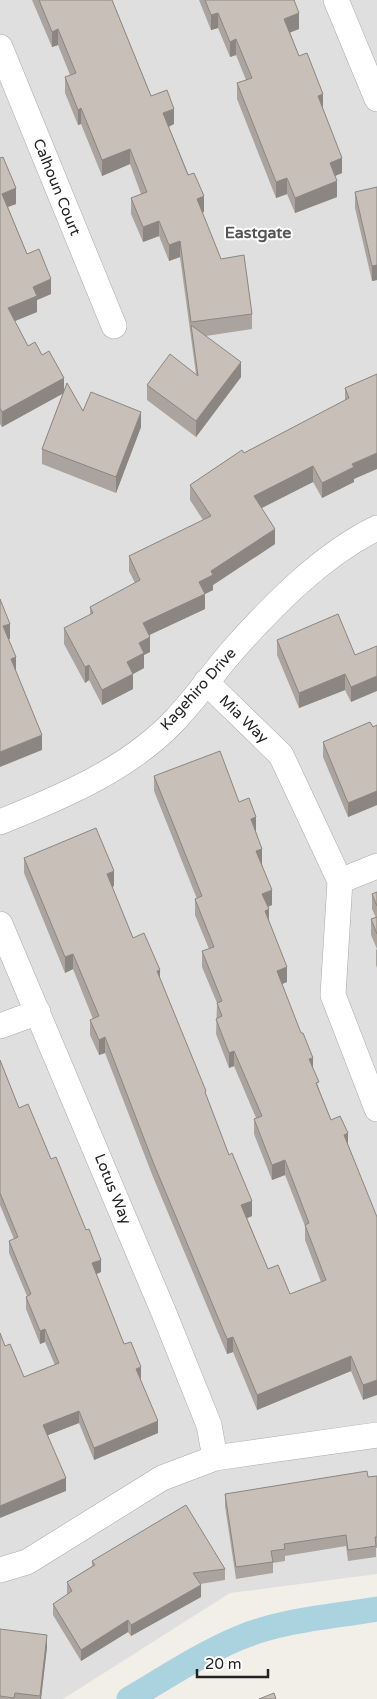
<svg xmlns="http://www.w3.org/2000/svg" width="377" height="1699" font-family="'Varela Round',sans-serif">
<rect width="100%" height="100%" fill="#f2efe9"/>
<path fill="#e0dfdf" d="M 0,0 L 377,0 L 377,1574 L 230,1593 L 63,1699 L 0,1699 Z"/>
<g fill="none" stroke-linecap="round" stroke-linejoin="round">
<path stroke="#aad3df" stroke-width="25" d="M 129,1699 C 165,1678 201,1654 239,1638 C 282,1620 331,1617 377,1609"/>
<defs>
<path id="street" d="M 336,0 L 377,99
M 0,47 L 114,326
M 206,682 L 281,755 L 340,881 L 377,866
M 0,822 C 62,797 129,769 175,720 C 196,698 213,673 233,650 C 274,604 322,555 377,528
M 340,881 L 333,995 L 377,1109
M 0,924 L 164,1313 L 209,1425 L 215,1458
M 0,1026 L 38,1012
M 0,1570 L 27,1562 L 162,1478 L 215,1458 L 377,1435"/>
</defs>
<use href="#street" stroke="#a9a9a9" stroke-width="26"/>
<use href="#street" stroke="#fff" stroke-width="25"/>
</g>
<path fill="#aba49e" d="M 32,0 L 112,0 L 151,96 L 174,124 L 169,127 L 204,212 L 202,212 L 221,259 L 252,314 L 252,329 L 206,336 L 241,377 L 196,437 L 147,400 L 147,385 L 196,374 L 180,257 L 169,261 L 159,236 L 143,242 L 131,214 L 131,198 L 141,194 L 130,164 L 102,176 L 81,124 L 78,125 L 65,93 L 65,77 L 70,75 L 58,45 L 52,47 Z
M 199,0 L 294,0 L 299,29 L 290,32 L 299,56 L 323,109 L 342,173 L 335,176 L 337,197 L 295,213 L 287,194 L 276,198 L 237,99 L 237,83 L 246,80 L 236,55 L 230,57 L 218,28 L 211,30 Z
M 0,158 L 16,204 L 8,207 L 27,254 L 51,294 L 37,300 L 37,312 L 14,321 L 28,346 L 64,392 L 83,411 L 141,427 L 116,493 L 42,464 L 42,449 L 63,393 L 2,427 L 0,424 Z
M 377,187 L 377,280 L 372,281 L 355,208 L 355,192 Z
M 377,374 L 354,479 L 354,482 L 322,498 L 313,482 L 261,508 L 275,544 L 213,585 L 213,590 L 205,594 L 205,609 L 149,635 L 150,652 L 144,655 L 144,668 L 133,674 L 133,689 L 102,705 L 89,680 L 85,683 L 64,644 L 64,628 L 90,615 L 90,607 L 135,583 L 129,571 L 129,556 L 203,520 L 190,500 L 190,485 L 244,453 L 345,401 L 345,388 Z
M 277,640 L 355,655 L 351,702 L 345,690 L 299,708 L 277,655 Z
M 377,725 L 377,805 L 348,817 L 323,757 L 323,742 Z
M 154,776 L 239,802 L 256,832 L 262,864 L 272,905 L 268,907 L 269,921 L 287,982 L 282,984 L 313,1070 L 319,1089 L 331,1120 L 348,1145 L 376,1218 L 363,1400 L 351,1371 L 257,1410 L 233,1352 L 227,1354 L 153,1177 L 105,1053 L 99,1055 L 90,1035 L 90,1020 L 93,1019 L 73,969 L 65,973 L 24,873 L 24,858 L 114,886 L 112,887 L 133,938 L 160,978 L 252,1216 L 247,1218 L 268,1269 L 290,1294 L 321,1282 L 305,1240 L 305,1226 L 285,1175 L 272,1180 L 254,1134 L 254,1119 L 256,1118 L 234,1066 L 229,1068 L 216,1034 L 217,1003 L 202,967 L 202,951 L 209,949 L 195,915 L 195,899 L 197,899 L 154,791 Z
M 377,892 L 377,949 L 371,935 L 371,919 L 376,918 L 372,909 L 372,894 Z
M 377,949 L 377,968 L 376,965 L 376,950 Z
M 0,1060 L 19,1108 L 51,1159 L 101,1272 L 96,1274 L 124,1344 L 141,1380 L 158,1433 L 94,1460 L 79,1423 L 48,1435 L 66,1491 L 5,1346 L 24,1377 L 55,1365 L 45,1342 L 40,1344 L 26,1309 L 26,1297 L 27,1296 L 9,1253 L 9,1241 L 14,1239 L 0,1205 Z
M 377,1476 L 377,1548 L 376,1548 L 376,1557 L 348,1561 L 346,1546 L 285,1556 L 285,1561 L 273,1563 L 273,1573 L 236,1579 L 225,1506 L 225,1494 Z
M 92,1561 L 225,1569 L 225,1580 L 200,1584 L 201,1597 L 131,1636 L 128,1632 L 81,1661 L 53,1615 L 53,1604 L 67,1595 L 67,1582 L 92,1566 Z
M 0,1629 L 47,1647 L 41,1699 L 0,1699 Z"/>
<path fill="#8b8681" d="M 218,13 L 218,28 L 211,30 L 211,15 Z
M 299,13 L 299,29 L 284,35 L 284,19 Z
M 58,29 L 58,45 L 52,47 L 52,32 Z
M 236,39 L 236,55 L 230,57 L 230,42 Z
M 323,94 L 323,109 L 318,112 L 318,96 Z
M 81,108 L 81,124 L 78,125 L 78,110 Z
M 174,109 L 174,124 L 163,129 L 163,113 Z
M 130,149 L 130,164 L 102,176 L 102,160 Z
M 342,158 L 342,173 L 330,178 L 330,163 Z
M 287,178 L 287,194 L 276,198 L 276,182 Z
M 337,181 L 337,197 L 295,213 L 295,198 Z
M 16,188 L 16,204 L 2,209 L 2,194 Z
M 204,196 L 204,212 L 197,215 L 197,199 Z
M 159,221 L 159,236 L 143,242 L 143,227 Z
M 180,241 L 180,257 L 169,261 L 169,245 Z
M 377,265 L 377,280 L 372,281 L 372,266 Z
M 51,279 L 51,294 L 37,300 L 37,312 L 8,324 L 8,308 L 33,287 Z
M 241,362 L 241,377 L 196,437 L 196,421 Z
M 64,378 L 64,393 L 2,427 L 2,412 Z
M 141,412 L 141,427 L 116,493 L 116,477 Z
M 377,453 L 377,469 L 354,479 L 354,482 L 322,498 L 322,483 L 352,464 Z
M 313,466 L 313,482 L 254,512 L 254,496 Z
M 275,529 L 275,544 L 213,585 L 213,590 L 205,594 L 205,609 L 143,638 L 143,623 L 199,582 L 211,571 Z
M 10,624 L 10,639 L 3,641 L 3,626 Z
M 150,637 L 150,652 L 144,655 L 144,668 L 133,674 L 133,689 L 102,705 L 102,690 L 127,662 L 139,643 Z
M 16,657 L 16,673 L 11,659 Z
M 89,665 L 89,680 L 85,683 L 85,667 Z
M 345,674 L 345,690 L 299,708 L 299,693 Z
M 377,676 L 377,691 L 351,702 L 351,687 Z
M 42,735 L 42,750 L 0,767 L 0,752 Z
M 377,791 L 377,805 L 348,817 L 348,803 Z
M 256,817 L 256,832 L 251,834 L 251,819 Z
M 262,849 L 262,864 L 256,866 L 256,851 Z
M 114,871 L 114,886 L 107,889 L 107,874 Z
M 272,890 L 272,905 L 262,909 L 262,894 Z
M 269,909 L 269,925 L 265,911 Z
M 73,954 L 73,969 L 65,973 L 65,957 Z
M 287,967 L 287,982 L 277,986 L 277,971 Z
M 160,970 L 160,985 L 157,971 Z
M 105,1037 L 105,1053 L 99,1055 L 99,1040 Z
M 234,1051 L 234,1066 L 229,1068 L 229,1053 Z
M 313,1058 L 313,1073 L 309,1059 Z
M 348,1133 L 348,1148 L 344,1135 Z
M 285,1160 L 285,1175 L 272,1180 L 272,1165 Z
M 252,1201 L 252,1216 L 241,1221 L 241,1205 Z
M 101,1260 L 101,1272 L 92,1276 L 92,1263 Z
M 45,1329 L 45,1342 L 40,1344 L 40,1331 Z
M 233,1337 L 233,1352 L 227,1354 L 227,1339 Z
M 351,1356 L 351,1371 L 257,1410 L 257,1395 Z
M 141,1367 L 141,1380 L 136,1369 Z
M 377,1380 L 377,1395 L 363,1400 L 363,1385 Z
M 79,1411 L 79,1423 L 43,1437 L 43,1425 Z
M 158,1421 L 158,1433 L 94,1460 L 94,1448 Z
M 66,1478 L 66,1491 L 0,1518 L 0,1506 Z
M 201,1585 L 201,1597 L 131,1636 L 131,1625 Z
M 128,1620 L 128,1632 L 81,1661 L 81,1650 Z
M 47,1635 L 47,1647 L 41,1699 L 40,1699 Z"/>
<path fill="#c7bfb8" stroke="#8b8681" d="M 39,0 L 112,0 L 151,96 L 167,90 L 174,109 L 163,113 L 188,175 L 194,173 L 204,196 L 197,199 L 221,259 L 244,255 L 252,314 L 191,322 L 180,241 L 169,245 L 159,221 L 143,227 L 131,198 L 147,192 L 130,149 L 102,160 L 81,108 L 78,110 L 65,77 L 76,73 L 58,29 L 52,32 Z
M 205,0 L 294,0 L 299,13 L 284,19 L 299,56 L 307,53 L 323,94 L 318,96 L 342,158 L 330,163 L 337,181 L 295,198 L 287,178 L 276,182 L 237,83 L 252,78 L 236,39 L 230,42 L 218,13 L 211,15 Z
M 3,157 L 16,188 L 2,194 L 27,254 L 39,249 L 51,279 L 33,287 L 37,296 L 8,308 L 28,346 L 35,342 L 42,355 L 49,351 L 64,378 L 2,412 L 0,408 L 0,158 Z
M 377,187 L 377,265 L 372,266 L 355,192 Z
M 191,325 L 241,362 L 196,421 L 147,385 L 170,354 L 198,376 Z
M 377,374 L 377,453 L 352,464 L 354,467 L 322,483 L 313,466 L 254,496 L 275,529 L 211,571 L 213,575 L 199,582 L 205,594 L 143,623 L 150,637 L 139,643 L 144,653 L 127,662 L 133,674 L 102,690 L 89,665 L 85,667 L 64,628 L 93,613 L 90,607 L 140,580 L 129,556 L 211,516 L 190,485 L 242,450 L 244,453 L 349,398 L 345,388 Z
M 67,383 L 83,411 L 91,392 L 141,412 L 116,477 L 42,449 Z
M 0,599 L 10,624 L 3,626 L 16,657 L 11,659 L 42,735 L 0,752 Z
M 338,614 L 355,655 L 377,646 L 377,676 L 351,687 L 345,674 L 299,693 L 277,640 Z
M 370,722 L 373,727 L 377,725 L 377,791 L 348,803 L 323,742 Z
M 220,751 L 239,802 L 249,798 L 256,817 L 251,819 L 262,849 L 256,851 L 272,890 L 262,894 L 269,909 L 265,911 L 287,967 L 277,971 L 301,1033 L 303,1033 L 313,1058 L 309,1059 L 319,1082 L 316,1083 L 331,1120 L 340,1116 L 348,1133 L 344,1135 L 377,1217 L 377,1380 L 363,1385 L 351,1356 L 257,1395 L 233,1337 L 227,1339 L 153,1162 L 105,1037 L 99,1040 L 90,1020 L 99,1016 L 73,954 L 65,957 L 24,858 L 96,828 L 114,871 L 107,874 L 133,938 L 144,933 L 160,970 L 157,971 L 206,1091 L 205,1092 L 229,1155 L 232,1153 L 252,1201 L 241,1205 L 268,1269 L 278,1265 L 290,1294 L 326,1280 L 305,1225 L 309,1223 L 285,1160 L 272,1165 L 254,1119 L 262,1116 L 234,1051 L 229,1053 L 216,1019 L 222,1016 L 217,1003 L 222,1001 L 202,951 L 214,947 L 195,899 L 202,896 L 154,776 Z
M 377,892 L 377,906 L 372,894 Z
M 377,917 L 377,934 L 371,919 Z
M 0,1060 L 19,1108 L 28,1104 L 51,1159 L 56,1157 L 86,1230 L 89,1229 L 101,1260 L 92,1263 L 124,1344 L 131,1342 L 141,1367 L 136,1369 L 158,1421 L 94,1448 L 79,1411 L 43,1425 L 66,1478 L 0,1506 L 0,1333 L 5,1346 L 10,1344 L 24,1377 L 59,1363 L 45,1329 L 40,1331 L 26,1297 L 31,1294 L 9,1241 L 18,1237 L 0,1193 Z
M 367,1471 L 368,1477 L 377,1476 L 377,1537 L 375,1537 L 376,1546 L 348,1550 L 346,1535 L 284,1544 L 285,1549 L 271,1551 L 273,1562 L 236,1567 L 225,1494 Z
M 186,1505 L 225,1569 L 193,1573 L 201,1585 L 131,1625 L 128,1620 L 81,1650 L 53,1604 L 72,1591 L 67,1582 L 95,1565 L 92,1561 Z
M 0,1629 L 47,1635 L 40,1696 L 15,1693 L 14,1698 L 0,1696 Z
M 274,1693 L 276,1699 L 259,1699 Z"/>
<g text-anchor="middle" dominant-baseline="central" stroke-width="4" stroke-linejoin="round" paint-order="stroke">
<g font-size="15" fill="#222" stroke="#fff">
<text transform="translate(57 187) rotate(68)">Calhoun Court</text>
<text transform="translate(198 689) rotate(-48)">Kagehiro Drive</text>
<text transform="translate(244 719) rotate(44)">Mia Way</text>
<text transform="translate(113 1189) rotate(68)">Lotus Way</text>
</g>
<g font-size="16" font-weight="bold" fill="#555" stroke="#fff">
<text x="258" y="233">Eastgate</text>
</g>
</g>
<path d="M197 1669v8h71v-8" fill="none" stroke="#222222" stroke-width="2.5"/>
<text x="205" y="1669" font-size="15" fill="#222222" stroke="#ffffff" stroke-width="4" paint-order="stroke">20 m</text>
</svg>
